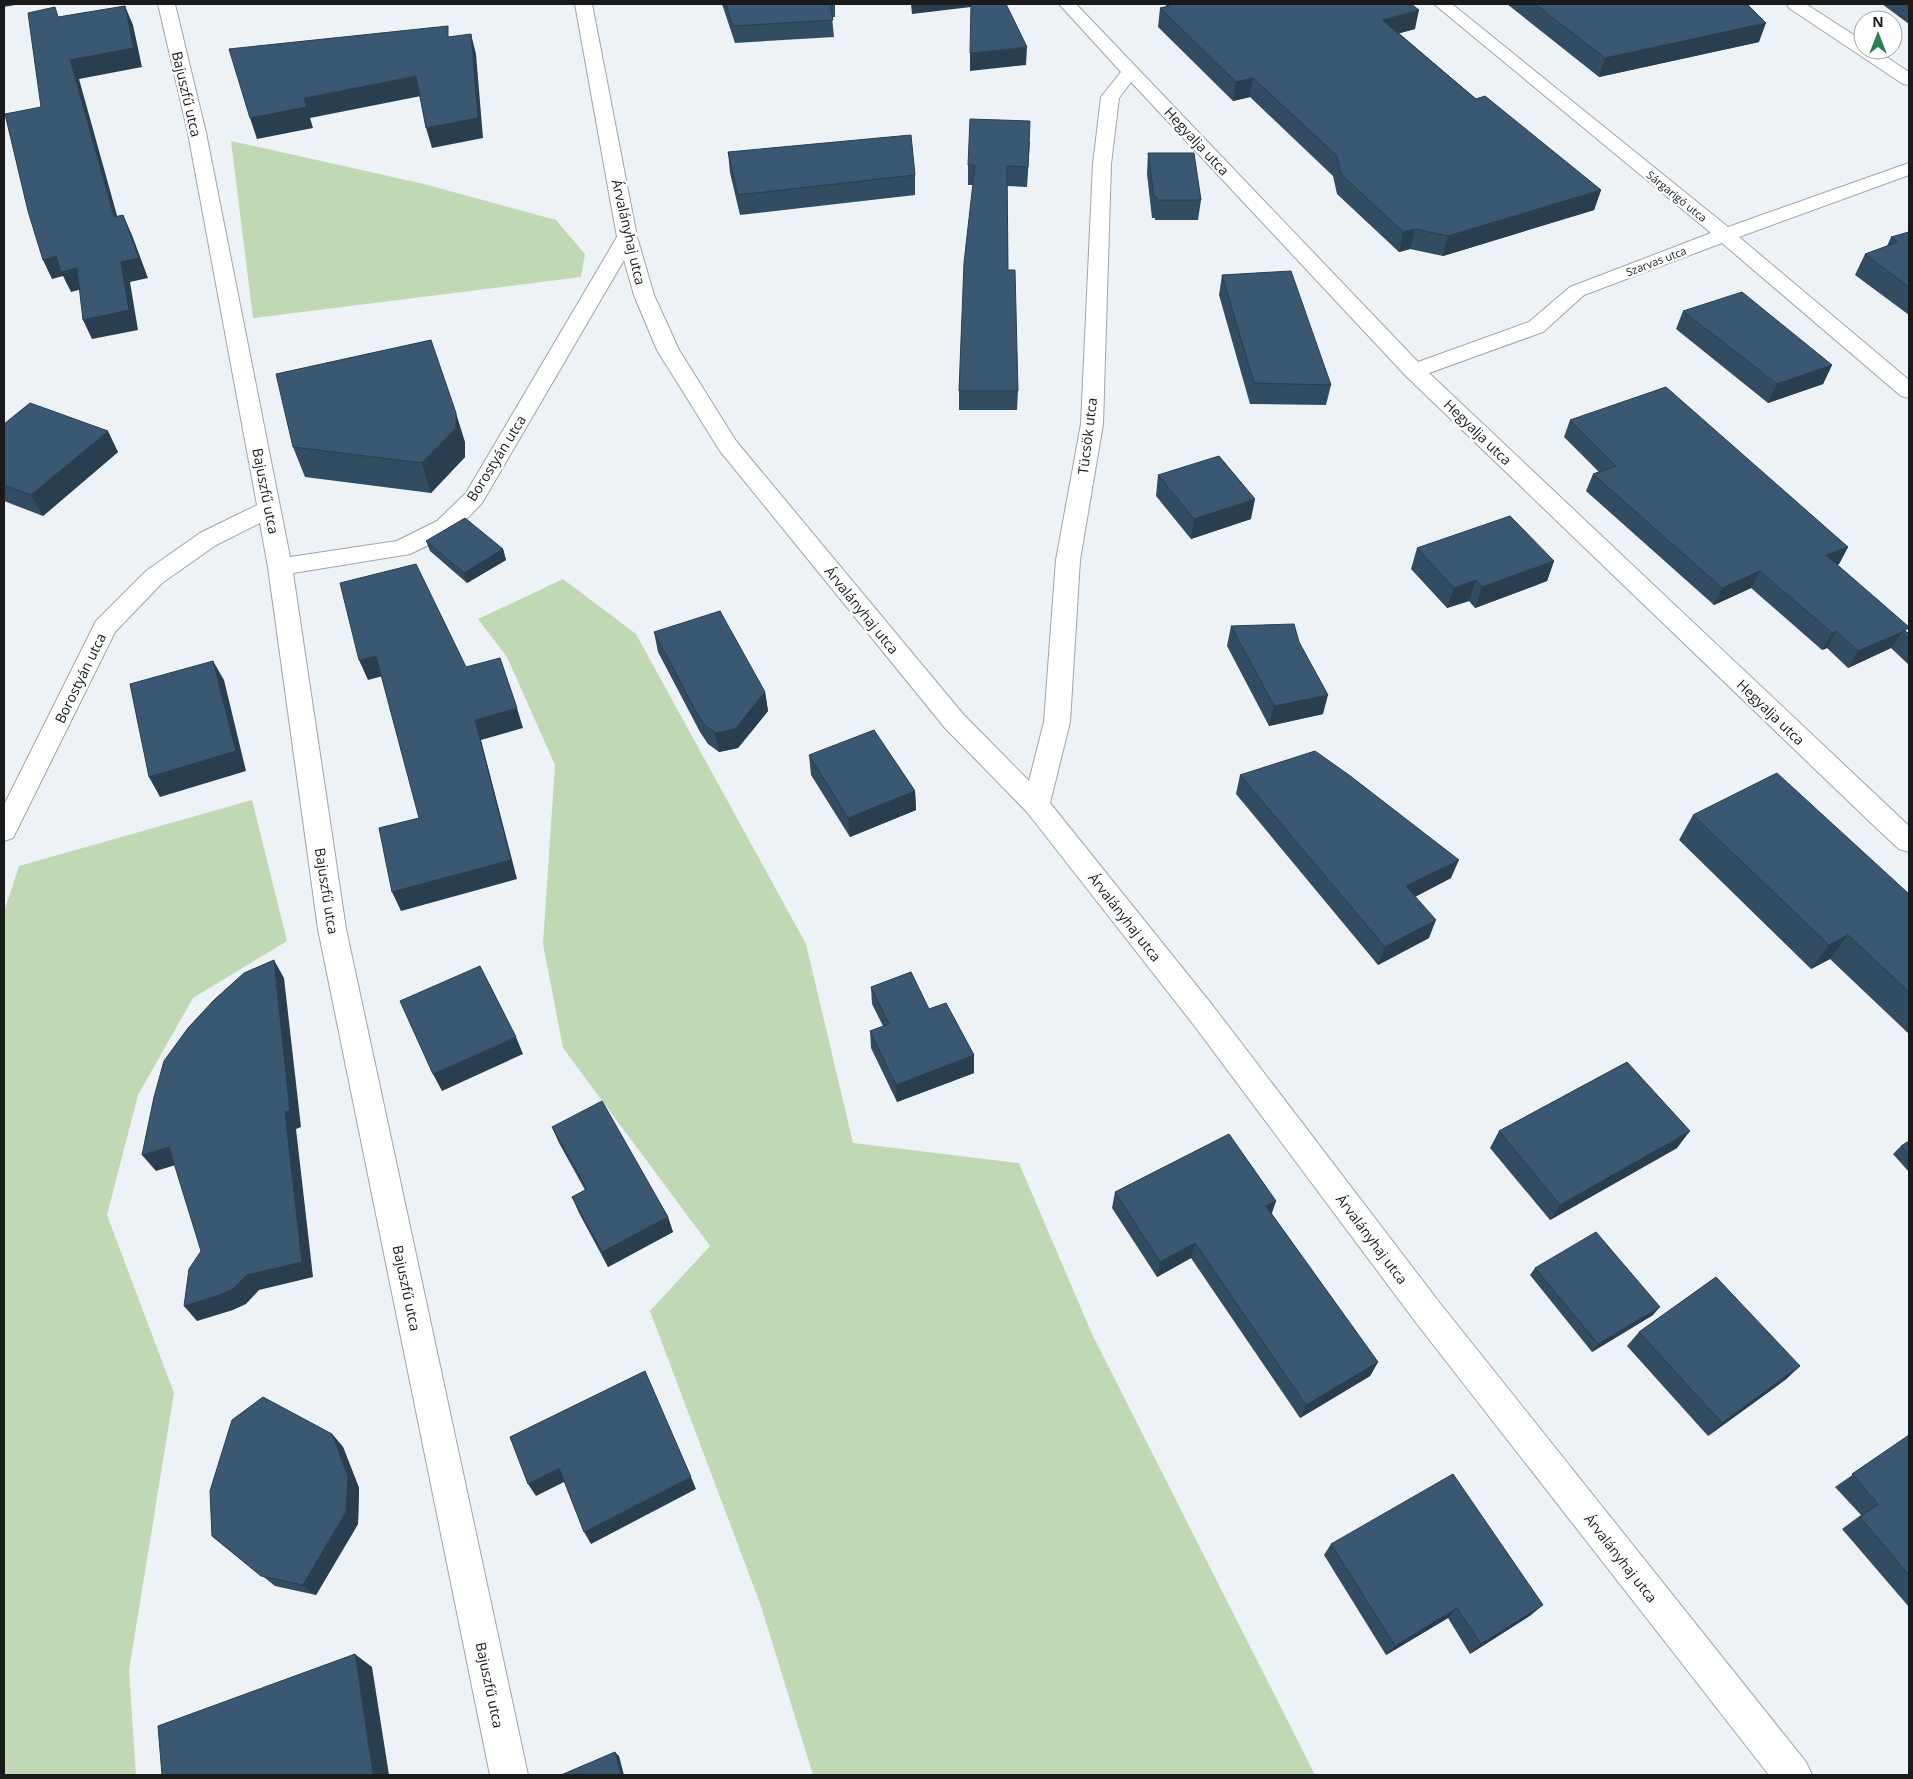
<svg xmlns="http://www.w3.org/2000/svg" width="1913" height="1779" font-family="'Open Sans',sans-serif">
<rect width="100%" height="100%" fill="#edf2f6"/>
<path fill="#c1d8b4" d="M 231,141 L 424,184 L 556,220 L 585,254 L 581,277 L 253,318 Z
M 563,579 L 636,634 L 806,944 L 853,1143 L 1019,1163 L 1092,1334 L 1315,1775 L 813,1775 L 761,1606 L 650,1311 L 710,1246 L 563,1048 L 543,944 L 555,765 L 507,657 L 478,619 Z
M 252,800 L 287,941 L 193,998 L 138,1095 L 107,1215 L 174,1393 L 129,1670 L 136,1775 L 4,1775 L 4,912 L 19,866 Z"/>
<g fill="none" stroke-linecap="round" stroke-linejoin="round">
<defs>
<path id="minor" d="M 158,4 L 175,4 L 206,133 L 290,557 L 397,541 L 437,521 L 466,493 L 617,237 L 575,4 L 592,4 L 637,237 L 654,295 L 679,350 L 736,441 L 963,714 L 1029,781 L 1044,722 L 1056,560 L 1081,424 L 1093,164 L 1101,97 L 1121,72 L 1059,4 L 1076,4 L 1418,362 L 1529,322 L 1570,287 L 1711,233 L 1434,4 L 1452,4 L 1728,227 L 1909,163 L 1909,175 L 1739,237 L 1909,380 L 1909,398 L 1901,396 L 1722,243 L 1584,295 L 1543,332 L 1429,373 L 1909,826 L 1909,852 L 1899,849 L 1871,823 L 1406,376 L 1131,82 L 1119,98 L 1111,164 L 1103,424 L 1080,560 L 1070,722 L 1050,803 L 1213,1006 L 1439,1302 L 1806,1762 L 1812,1775 L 1769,1775 L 1417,1324 L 1193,1024 L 1027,812 L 945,728 L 720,451 L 657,350 L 634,295 L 624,260 L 482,503 L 453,533 L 410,554 L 293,573 L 346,929 L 528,1775 L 490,1775 L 318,929 L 268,567 L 260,523 L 216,545 L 162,583 L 115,632 L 13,838 L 4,841 L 4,805 L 96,621 L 146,571 L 200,533 L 257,505 L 188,133 Z
M 1787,4 L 1806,4 L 1863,41 L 1863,50 L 1876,50 L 1909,72 L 1909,85 L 1903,84 L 1789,8 Z"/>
</defs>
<use href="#minor" stroke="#a0a4a8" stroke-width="2"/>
<use href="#minor" fill="#fff" fill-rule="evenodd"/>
</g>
<path fill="#324c61" d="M 722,4 L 835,4 L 835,17 L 832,17 L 834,37 L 735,43 Z
M 1166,4 L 1415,29 L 1399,33 L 1476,99 L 1601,190 L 1594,210 L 1443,256 L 1410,249 L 1399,252 L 1337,194 L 1333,176 L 1250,97 L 1233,101 L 1158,27 L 1160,8 L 1166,7 Z
M 1507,4 L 1747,4 L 1759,42 L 1599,77 Z
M 1882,4 L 1909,4 L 1909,24 Z
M 1030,141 L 1027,187 L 1007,186 L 1008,270 L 1018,391 L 1017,410 L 959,410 L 959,391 L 973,185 L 968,185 L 968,165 Z
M 728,152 L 915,175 L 915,195 L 740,215 L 730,173 Z
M 1148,153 L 1201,200 L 1198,220 L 1155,220 L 1155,218 L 1152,218 L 1147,174 Z
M 1909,232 L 1909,315 L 1855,275 L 1865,254 L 1887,246 L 1891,237 Z
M 1222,275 L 1331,385 L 1326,405 L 1250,404 L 1219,295 Z
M 1683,311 L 1832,365 L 1823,384 L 1768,403 L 1676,329 Z
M 1570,420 L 1848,547 L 1839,564 L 1837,565 L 1907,632 L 1909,633 L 1909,665 L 1891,648 L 1848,668 L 1827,648 L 1822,650 L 1751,588 L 1714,605 L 1586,491 L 1593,474 L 1599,472 L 1564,437 Z
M 4,424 L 118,452 L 43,516 L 4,501 Z
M 465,442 L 465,457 L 431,493 L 305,477 L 293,447 Z
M 1158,475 L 1251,519 L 1191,539 L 1156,496 Z
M 426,541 L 503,549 L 506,560 L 467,583 L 430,551 Z
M 1417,548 L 1554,561 L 1547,581 L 1475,608 L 1469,601 L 1447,608 L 1411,569 Z
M 1231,626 L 1299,642 L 1323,714 L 1269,726 L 1227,646 Z
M 654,632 L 765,692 L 768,711 L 738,748 L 719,752 L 708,744 L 700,732 L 658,652 Z
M 809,755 L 915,791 L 916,810 L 850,837 L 811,775 Z
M 1240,775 L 1451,878 L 1415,897 L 1429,938 L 1378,965 L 1236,794 Z
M 1693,815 L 1909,894 L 1909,1034 L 1830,959 L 1811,969 L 1679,840 Z
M 871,987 L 929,1009 L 974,1055 L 974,1073 L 897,1102 L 871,1048 L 870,1031 L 883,1026 L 872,1004 Z
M 552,1127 L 668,1217 L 673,1232 L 608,1267 L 579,1213 L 572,1197 L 585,1190 L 559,1143 Z
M 1499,1131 L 1677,1148 L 1550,1220 L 1490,1148 Z
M 1909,1141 L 1909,1172 L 1893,1154 L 1901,1146 Z
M 1115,1192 L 1276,1201 L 1271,1214 L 1378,1362 L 1370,1376 L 1300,1418 L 1191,1258 L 1157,1277 L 1112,1208 Z
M 1535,1268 L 1653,1315 L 1592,1352 L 1530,1275 Z
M 1639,1332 L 1800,1366 L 1785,1380 L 1708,1436 L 1627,1346 Z
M 332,1434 L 343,1447 L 359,1488 L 358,1524 L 316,1595 L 275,1586 L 212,1536 Z
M 1909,1436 L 1909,1607 L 1842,1529 L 1861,1515 L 1835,1487 Z
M 1331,1544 L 1531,1615 L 1470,1654 L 1448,1618 L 1386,1655 L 1324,1555 Z"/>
<path fill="#293e4f" d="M 4,4 L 21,4 L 4,7 Z
M 911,4 L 971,4 L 971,7 L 912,14 Z
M 125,6 L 133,25 L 142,67 L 79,79 L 123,237 L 114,217 L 70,60 Z
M 1419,10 L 1415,29 L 1379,39 L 1382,20 Z
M 1766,23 L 1759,42 L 1599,77 L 1605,58 Z
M 471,34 L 476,54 L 483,138 L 432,148 L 426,128 Z
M 1027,47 L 1026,65 L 970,71 L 970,53 Z
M 416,76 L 421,96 L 310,118 L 313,128 L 257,139 L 250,118 L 304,98 Z
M 1253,78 L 1250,97 L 1233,101 L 1236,82 Z
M 1601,190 L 1594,210 L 1443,256 L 1448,236 Z
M 123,215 L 132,235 L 148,278 L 130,282 L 138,330 L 92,339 L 83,320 L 121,262 Z
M 1415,229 L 1410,249 L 1399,252 L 1403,232 Z
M 56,256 L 77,268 L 86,288 L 71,292 L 63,276 L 52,279 L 43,260 Z
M 1832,365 L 1823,384 L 1768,403 L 1777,384 Z
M 456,413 L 465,442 L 465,457 L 431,493 L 422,463 Z
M 108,431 L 118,452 L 43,516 L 31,495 Z
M 1255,499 L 1251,519 L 1191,539 L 1194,519 Z
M 1848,547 L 1839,564 L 1817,572 L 1826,555 Z
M 503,549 L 506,560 L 467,583 L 464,573 Z
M 1554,561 L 1547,581 L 1475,608 L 1482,587 Z
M 1760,571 L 1751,588 L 1714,605 L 1722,588 Z
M 1476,580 L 1469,601 L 1447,608 L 1454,588 Z
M 1836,631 L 1827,648 L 1822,650 L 1832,633 Z
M 1902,632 L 1891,648 L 1848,668 L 1858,651 Z
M 376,656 L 383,676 L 368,680 L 359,660 Z
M 213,661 L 224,680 L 246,771 L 160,797 L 149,777 Z
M 765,692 L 768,711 L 738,748 L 719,752 L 715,733 Z
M 1328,695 L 1323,714 L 1269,726 L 1274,706 Z
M 517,708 L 523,728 L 481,740 L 517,879 L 401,911 L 392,892 L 475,720 Z
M 915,791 L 916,810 L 850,837 L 848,818 Z
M 1459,860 L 1451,878 L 1399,905 L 1406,886 Z
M 1436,920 L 1429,938 L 1378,965 L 1385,947 Z
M 1848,935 L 1830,959 L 1811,969 L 1829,945 Z
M 274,960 L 284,978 L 301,1127 L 296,1129 L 313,1277 L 259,1290 L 246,1304 L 233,1310 L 197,1321 L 184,1306 L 247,1275 L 285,1112 Z
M 516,1037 L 523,1054 L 442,1091 L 433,1074 Z
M 974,1055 L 974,1073 L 897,1102 L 896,1085 Z
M 1690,1131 L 1677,1148 L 1550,1220 L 1560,1205 Z
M 169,1147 L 182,1163 L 156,1171 L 142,1155 Z
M 1276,1201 L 1271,1216 L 1266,1206 Z
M 668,1217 L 673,1232 L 608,1267 L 602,1252 Z
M 1195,1243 L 1191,1258 L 1157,1277 L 1160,1262 Z
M 1660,1307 L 1653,1315 L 1592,1352 L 1598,1344 Z
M 1378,1362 L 1370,1376 L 1300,1418 L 1306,1405 Z
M 1800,1366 L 1785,1380 L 1708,1436 L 1722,1423 Z
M 332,1434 L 343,1447 L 359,1488 L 358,1524 L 316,1595 L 303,1585 Z
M 559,1468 L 566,1481 L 536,1496 L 528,1484 Z
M 691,1477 L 696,1489 L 591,1544 L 584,1532 Z
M 1543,1605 L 1531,1615 L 1470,1654 L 1481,1644 Z
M 1457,1608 L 1448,1618 L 1386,1655 L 1395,1646 Z
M 355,1654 L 372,1667 L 389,1775 L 373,1775 Z
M 615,1752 L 619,1756 L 624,1775 L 621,1775 Z"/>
<path fill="#3a5871" stroke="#293e4f" d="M 726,4 L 830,4 L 833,20 L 733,26 Z
M 971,4 L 1006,4 L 1027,47 L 970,53 Z
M 1167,4 L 1411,4 L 1419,10 L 1382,20 L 1476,99 L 1485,96 L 1601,190 L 1448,236 L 1415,229 L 1403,232 L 1341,174 L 1337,156 L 1253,78 L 1236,82 L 1160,8 L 1169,6 Z
M 1535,4 L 1747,4 L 1766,23 L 1605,58 Z
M 125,6 L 134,48 L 70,60 L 114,217 L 123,215 L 139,258 L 121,262 L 129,310 L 83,320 L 77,268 L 61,272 L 56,256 L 43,260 L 28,211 L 5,114 L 41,107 L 28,13 L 55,7 L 58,17 Z
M 448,26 L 448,37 L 471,34 L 478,118 L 426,128 L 416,76 L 304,98 L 307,107 L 250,118 L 229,49 Z
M 970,119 L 1030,121 L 1028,167 L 1007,166 L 1008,270 L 1015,270 L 1018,391 L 959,391 L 964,263 L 975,165 L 968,165 Z
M 911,135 L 915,175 L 738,195 L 728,152 Z
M 1148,153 L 1194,153 L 1201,200 L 1157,200 L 1157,197 L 1154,197 Z
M 1909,232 L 1909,287 L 1865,254 L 1898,242 L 1891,237 Z
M 1291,271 L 1331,385 L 1254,383 L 1222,275 Z
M 1742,292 L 1832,365 L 1777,384 L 1683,311 Z
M 431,340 L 456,413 L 456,428 L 422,463 L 293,447 L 276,374 Z
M 1666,387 L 1848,547 L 1826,555 L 1909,627 L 1909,628 L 1903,631 L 1909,633 L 1909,639 L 1902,632 L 1858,651 L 1836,631 L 1832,633 L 1760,571 L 1722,588 L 1593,474 L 1616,466 L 1570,420 Z
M 30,403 L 108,431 L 31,495 L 4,485 L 4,424 Z
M 1219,456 L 1255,499 L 1194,519 L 1158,475 Z
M 1510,516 L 1554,561 L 1482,587 L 1476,580 L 1454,588 L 1417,548 Z
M 465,518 L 503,549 L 464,573 L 426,541 Z
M 416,564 L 466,667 L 500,658 L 517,708 L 475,720 L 511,860 L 392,892 L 379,828 L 419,818 L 376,656 L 359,660 L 340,583 Z
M 720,611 L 765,692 L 735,729 L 715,733 L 704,724 L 696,712 L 654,632 Z
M 1294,624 L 1299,642 L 1328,695 L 1274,706 L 1231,626 Z
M 213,661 L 236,751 L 149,777 L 130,684 Z
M 874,730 L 915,791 L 848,818 L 809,755 Z
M 1315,751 L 1349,775 L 1459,860 L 1406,886 L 1436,920 L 1385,947 L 1240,775 Z
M 1777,773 L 1909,894 L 1909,992 L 1848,935 L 1829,945 L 1693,815 Z
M 274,960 L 290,1111 L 285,1112 L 302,1262 L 247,1275 L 233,1289 L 220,1295 L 184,1306 L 189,1269 L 201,1251 L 169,1147 L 142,1155 L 154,1097 L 164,1061 L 188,1028 L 214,1000 L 244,973 Z
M 480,966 L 516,1037 L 433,1074 L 400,1001 Z
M 911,972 L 929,1009 L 946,1003 L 974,1055 L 896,1085 L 870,1031 L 889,1024 L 871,987 Z
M 1627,1062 L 1690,1131 L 1560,1205 L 1499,1131 Z
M 602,1101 L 668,1217 L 602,1252 L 572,1197 L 587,1189 L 552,1127 Z
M 1229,1134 L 1276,1201 L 1266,1206 L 1378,1362 L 1306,1405 L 1195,1243 L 1160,1262 L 1115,1192 Z
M 1909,1141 L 1909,1155 L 1901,1146 Z
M 1596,1232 L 1660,1307 L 1598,1344 L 1535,1268 Z
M 1716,1277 L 1800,1366 L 1722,1423 L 1639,1332 Z
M 645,1371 L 691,1477 L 584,1532 L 559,1468 L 528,1484 L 510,1437 Z
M 263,1397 L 332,1434 L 348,1476 L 346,1512 L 303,1585 L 261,1576 L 212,1536 L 210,1491 L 232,1420 Z
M 1909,1435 L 1909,1575 L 1860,1517 L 1878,1504 L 1852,1474 Z
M 1453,1474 L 1543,1605 L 1481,1644 L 1457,1608 L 1395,1646 L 1331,1544 Z
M 355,1654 L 373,1775 L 162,1775 L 158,1726 Z
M 615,1752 L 621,1775 L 561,1775 Z"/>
<g text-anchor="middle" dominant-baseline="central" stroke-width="5" stroke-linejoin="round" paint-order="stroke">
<g font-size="11" fill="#191a1c" stroke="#fff">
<text transform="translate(1677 196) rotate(39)">Sárgarigó utca</text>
<text transform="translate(1656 261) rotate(-21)">Szarvas utca</text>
</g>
<g font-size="14" fill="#191a1c" stroke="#fff">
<text transform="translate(187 94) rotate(77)">Bajuszfű utca</text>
<text transform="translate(1197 141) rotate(47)">Hegyalja utca</text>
<text transform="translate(629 232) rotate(77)">Árvalányhaj utca</text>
<text transform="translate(1478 432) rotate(44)">Hegyalja utca</text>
<text transform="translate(1087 436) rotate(-83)">Tücsök utca</text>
<text transform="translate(496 458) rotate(-58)">Borostyán utca</text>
<text transform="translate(266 491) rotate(79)">Bajuszfű utca</text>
<text transform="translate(862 610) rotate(51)">Árvalányhaj utca</text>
<text transform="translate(80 678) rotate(-64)">Borostyán utca</text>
<text transform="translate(1771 712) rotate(44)">Hegyalja utca</text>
<text transform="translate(327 891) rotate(81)">Bajuszfű utca</text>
<text transform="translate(1125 917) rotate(52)">Árvalányhaj utca</text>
<text transform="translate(1372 1239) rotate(53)">Árvalányhaj utca</text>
<text transform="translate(407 1288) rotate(78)">Bajuszfű utca</text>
<text transform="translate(1621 1558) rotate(52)">Árvalányhaj utca</text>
<text transform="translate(490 1685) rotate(78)">Bajuszfű utca</text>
</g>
</g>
<rect width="1913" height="1779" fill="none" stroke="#191a1c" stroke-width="10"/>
<g transform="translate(1878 35)"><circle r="24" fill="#ffffff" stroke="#a3a3a4"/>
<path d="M0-4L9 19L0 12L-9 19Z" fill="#2b8155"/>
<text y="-8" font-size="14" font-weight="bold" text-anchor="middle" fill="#191a1c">N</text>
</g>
</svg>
